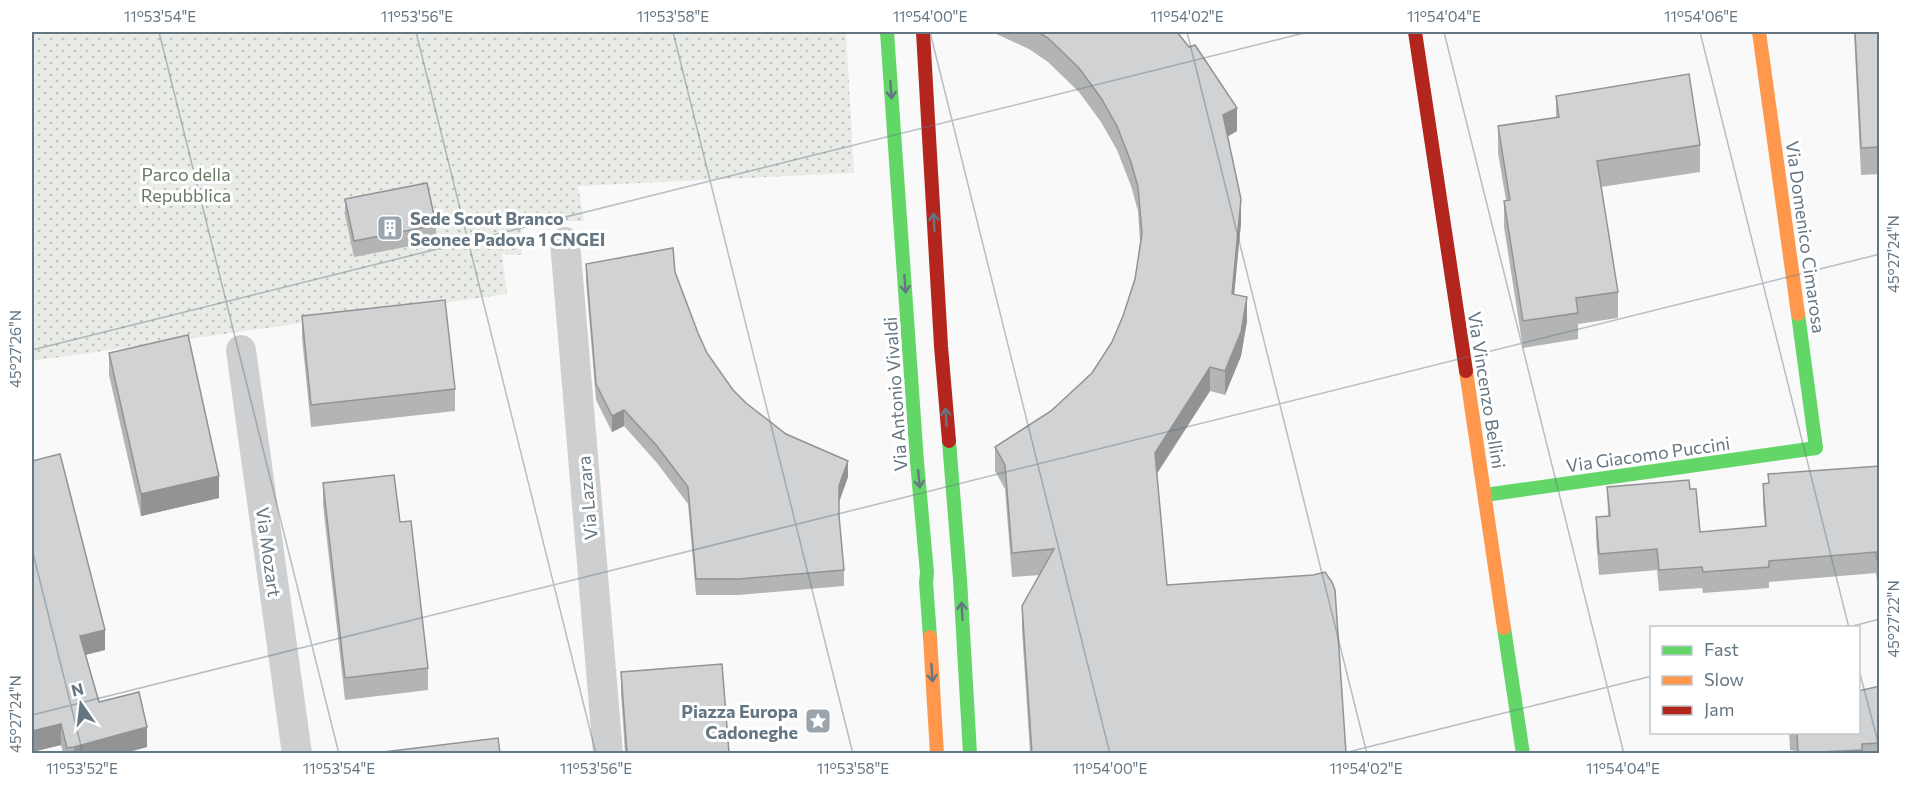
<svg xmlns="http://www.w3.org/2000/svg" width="1911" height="785" font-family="Commissioner,sans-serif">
<defs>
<pattern id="park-dots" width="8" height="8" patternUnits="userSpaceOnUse" patternTransform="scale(1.5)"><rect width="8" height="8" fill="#e8ebe6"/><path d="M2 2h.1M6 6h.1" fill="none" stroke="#c0c3c0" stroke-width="1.8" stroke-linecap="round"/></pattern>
</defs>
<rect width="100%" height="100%" fill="#f9f9f9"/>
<path fill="url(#park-dots)" d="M 32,32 L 846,32 L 854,173 L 578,186 L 584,221 L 521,221 L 522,255 L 502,254 L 507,294 L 32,361 Z"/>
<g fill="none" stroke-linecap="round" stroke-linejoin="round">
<path stroke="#cecfd0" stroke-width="30" d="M 565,242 L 608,754
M 241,350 L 297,754"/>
<path stroke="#63d668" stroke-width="14" d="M 887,32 L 917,462 L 927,573 L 926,582 L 930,637
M 949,441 L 960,579 L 970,754
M 1485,495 L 1816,448 L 1798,314
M 1504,628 L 1523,754"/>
<path stroke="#ff974d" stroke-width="14" d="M 1759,32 L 1798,314
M 1466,371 L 1504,628
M 930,637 L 937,754"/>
<path stroke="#b3261e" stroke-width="14" d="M 923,32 L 941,346 L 949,441
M 1415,32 L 1466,371"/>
</g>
<path fill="#b3b5b5" d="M 992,32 L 1177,32 L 1237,131 L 1227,137 L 1241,223 L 1234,294 L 1247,321 L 1241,356 L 1225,395 L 1210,391 L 1157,474 L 1167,585 L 1346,753 L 1030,753 L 1022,630 L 1022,606 L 1040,575 L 1012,577 L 1005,489 L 995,471 L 995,447 L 1051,411 L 1092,373 L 1112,342 L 1123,316 L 1135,279 L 1140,243 L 1138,211 L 1131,186 L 1117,150 L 1101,122 L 1079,92 L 1048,62 L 1029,49 Z
M 1854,32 L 1880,32 L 1880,174 L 1861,175 Z
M 1556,96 L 1700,145 L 1700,172 L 1601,187 L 1618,292 L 1618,318 L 1578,324 L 1578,339 L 1523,348 L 1504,227 L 1504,201 L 1506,200 L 1498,153 L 1498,126 L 1556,118 Z
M 345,199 L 436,225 L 436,241 L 354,257 L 345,215 Z
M 1878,238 L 1880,238 L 1880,294 L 1878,265 Z
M 586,264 L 675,272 L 698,333 L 707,353 L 733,390 L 746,403 L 786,434 L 848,477 L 839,502 L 839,516 L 844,570 L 844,586 L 739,595 L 696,595 L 688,504 L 657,463 L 624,426 L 612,432 L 596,400 L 586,280 Z
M 302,316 L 455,389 L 455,411 L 311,427 L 302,338 Z
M 109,353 L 219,498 L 141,516 L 109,375 Z
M 32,461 L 105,650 L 86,655 L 99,702 L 147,747 L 125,753 L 63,753 L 61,745 L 32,752 Z
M 1880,466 L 1880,581 L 1877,581 L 1876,573 L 1769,582 L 1769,588 L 1703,593 L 1702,588 L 1659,591 L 1657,570 L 1599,575 L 1596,538 L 1596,517 L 1608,516 L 1607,487 L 1690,489 L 1700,532 L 1765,526 L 1763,505 L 1763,484 L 1768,483 L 1768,474 Z
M 323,483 L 400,522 L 428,668 L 428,690 L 345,700 L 323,505 Z
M 621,672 L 729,753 L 625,753 L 621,693 Z
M 1880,686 L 1880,753 L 1797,753 L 1797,751 L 1790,750 L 1789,732 L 1858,732 Z"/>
<path fill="#929394" d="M 1237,108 L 1237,131 L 1223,139 L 1223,115 Z
M 1241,199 L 1241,223 L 1232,317 L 1232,294 Z
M 1247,297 L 1247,321 L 1241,356 L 1225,395 L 1225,371 Z
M 1210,367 L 1210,391 L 1155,476 L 1155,453 Z
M 624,410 L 624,426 L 612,432 L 612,416 Z
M 848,461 L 848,477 L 839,502 L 839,486 Z
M 219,476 L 219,498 L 141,516 L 141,494 Z
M 105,630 L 105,650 L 80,656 L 80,636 Z
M 61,724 L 61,745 L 32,752 L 32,731 Z
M 147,727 L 147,747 L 125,753 L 74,753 L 74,747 Z"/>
<path fill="#d0d2d3" stroke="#929394" stroke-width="1.5" d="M 1038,32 L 1177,32 L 1189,47 L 1195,45 L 1237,108 L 1223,115 L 1241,199 L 1232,294 L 1247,297 L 1241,332 L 1225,371 L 1210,367 L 1155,453 L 1167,585 L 1313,575 L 1325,572 L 1332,582 L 1335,590 L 1346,753 L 1032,753 L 1022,606 L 1054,549 L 1012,553 L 1005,465 L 995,447 L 1051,411 L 1092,373 L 1112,342 L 1123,316 L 1135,279 L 1142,234 L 1138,187 L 1131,162 L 1117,126 L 1101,98 L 1079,68 L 1048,38 Z
M 1855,32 L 1880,32 L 1880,147 L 1861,148 Z
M 1689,74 L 1700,145 L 1597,161 L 1618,292 L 1576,298 L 1578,313 L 1523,321 L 1504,201 L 1510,200 L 1498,126 L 1559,117 L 1556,96 Z
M 427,183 L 436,225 L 354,241 L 345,199 Z
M 1878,238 L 1880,238 L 1880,268 Z
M 673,248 L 675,272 L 698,333 L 707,353 L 733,390 L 746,403 L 786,434 L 848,461 L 839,486 L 839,516 L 844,570 L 739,579 L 696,579 L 688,487 L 657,446 L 624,410 L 612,416 L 596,384 L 586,264 Z
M 445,300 L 455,389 L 311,405 L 302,316 Z
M 188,335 L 219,476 L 141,494 L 109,353 Z
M 60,454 L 105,630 L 80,636 L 99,702 L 139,692 L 147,727 L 74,747 L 67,748 L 61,724 L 32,731 L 32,461 Z
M 1880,466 L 1880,560 L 1877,560 L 1876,552 L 1769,561 L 1769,567 L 1703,572 L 1702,567 L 1659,570 L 1657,549 L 1599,554 L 1596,517 L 1610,516 L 1607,487 L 1689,480 L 1690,489 L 1696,489 L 1700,532 L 1766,526 L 1763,484 L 1769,483 L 1768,474 Z
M 394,475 L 400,522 L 411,521 L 428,668 L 345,678 L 323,483 Z
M 722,664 L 729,753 L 627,753 L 621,672 Z
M 1880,686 L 1880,743 L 1862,744 L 1862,750 L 1798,753 L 1797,732 L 1858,732 L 1858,691 Z
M 498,738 L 500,753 L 375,753 Z"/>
<defs><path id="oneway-shaft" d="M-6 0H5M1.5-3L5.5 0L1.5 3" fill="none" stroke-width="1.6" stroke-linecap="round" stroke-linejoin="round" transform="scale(1.5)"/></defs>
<g stroke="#657683">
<use href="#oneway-shaft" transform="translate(891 90) rotate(86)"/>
<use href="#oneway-shaft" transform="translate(934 222) rotate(-93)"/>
<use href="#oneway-shaft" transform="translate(905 284) rotate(86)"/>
<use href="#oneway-shaft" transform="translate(946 417) rotate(-94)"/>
<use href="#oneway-shaft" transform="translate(919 479) rotate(84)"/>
<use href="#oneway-shaft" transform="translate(962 611) rotate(-93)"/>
<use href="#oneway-shaft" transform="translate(932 673) rotate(86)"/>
</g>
<path fill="none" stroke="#657683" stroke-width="1.5" stroke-opacity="0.45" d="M 159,32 L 339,754M 416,32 L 596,754M 673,32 L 853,754M 930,32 L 1110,754M 1187,32 L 1367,754M 1444,32 L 1624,754M 1700,32 L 1849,628M 32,350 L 1308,32M 32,549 L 83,754M 1845,628 L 1880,619M 1858,666 L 1880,750M 32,715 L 1880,254M 1340,754 L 1652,676"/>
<defs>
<symbol id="building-square" viewBox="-11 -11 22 22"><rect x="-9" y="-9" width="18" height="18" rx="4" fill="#99a4ac" stroke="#fff"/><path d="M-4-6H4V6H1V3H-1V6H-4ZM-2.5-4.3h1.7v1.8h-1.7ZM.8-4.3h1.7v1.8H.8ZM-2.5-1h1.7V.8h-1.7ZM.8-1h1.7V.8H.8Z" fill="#fff"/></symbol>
<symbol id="sight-square" viewBox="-11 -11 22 22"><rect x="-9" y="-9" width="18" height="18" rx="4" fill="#99a4ac" stroke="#fff"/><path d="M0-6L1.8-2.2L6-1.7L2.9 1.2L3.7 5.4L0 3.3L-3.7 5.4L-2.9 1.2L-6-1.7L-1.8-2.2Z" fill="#fff"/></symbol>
</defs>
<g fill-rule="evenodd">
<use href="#building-square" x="375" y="213" width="30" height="30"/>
<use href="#sight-square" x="803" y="706" width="30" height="30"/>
</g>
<g text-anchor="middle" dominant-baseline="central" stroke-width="6" stroke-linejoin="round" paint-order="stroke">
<g font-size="18" fill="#687a64" stroke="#fff">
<text x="186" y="174">Parco della<tspan x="186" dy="21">Repubblica</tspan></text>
</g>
<g font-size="18" font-weight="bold" fill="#657683" stroke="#fff" text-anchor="start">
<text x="410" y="218">Sede Scout Branco<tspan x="410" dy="21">Seonee Padova 1 CNGEI</tspan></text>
<text x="798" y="711" text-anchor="end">Piazza Europa<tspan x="798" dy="21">Cadoneghe</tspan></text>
</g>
<g font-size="18" fill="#657683" stroke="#fff">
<text transform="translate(1806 237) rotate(82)">Via Domenico Cimarosa</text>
<text transform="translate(1487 390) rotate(81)">Via Vincenzo Bellini</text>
<text transform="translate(895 394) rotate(-94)">Via Antonio Vivaldi</text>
<text transform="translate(1648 454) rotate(-8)">Via Giacomo Puccini</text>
<text transform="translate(587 498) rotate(-95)">Via Lazara</text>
<text transform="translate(269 552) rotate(82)">Via Mozart</text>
</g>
</g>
<rect width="1911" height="785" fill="none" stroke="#ffffff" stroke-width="66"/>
<rect x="1650" y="626" width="210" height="108" fill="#ffffff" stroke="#c1c8cd" stroke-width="1.5"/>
<rect x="1662" y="646" width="30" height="9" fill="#63d668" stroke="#c1c8cd" stroke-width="1.5"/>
<text x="1704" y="656" font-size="18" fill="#657683">Fast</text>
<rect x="1662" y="676" width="30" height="9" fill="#ff974d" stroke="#c1c8cd" stroke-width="1.5"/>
<text x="1704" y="686" font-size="18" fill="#657683">Slow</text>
<rect x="1662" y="706" width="30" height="9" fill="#b3261e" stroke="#c1c8cd" stroke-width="1.5"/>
<text x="1704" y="716" font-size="18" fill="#657683">Jam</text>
<g transform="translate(81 704) rotate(346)" stroke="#ffffff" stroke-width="4.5" paint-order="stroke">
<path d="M0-4.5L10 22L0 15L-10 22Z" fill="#657683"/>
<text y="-9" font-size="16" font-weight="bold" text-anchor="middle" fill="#657683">N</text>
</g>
<rect x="33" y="33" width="1845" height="719" fill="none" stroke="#657683" stroke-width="2"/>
<g font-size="15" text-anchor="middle" fill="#657683">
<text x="160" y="22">11°53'54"E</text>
<text x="417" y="22">11°53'56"E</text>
<text x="673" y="22">11°53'58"E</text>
<text x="930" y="22">11°54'00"E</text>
<text x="1187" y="22">11°54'02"E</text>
<text x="1444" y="22">11°54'04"E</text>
<text x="1701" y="22">11°54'06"E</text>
<text transform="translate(1894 254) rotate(-90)" y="5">45°27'24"N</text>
<text transform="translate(16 349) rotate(-90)" y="5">45°27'26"N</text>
<text transform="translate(1894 619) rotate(-90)" y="5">45°27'22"N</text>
<text transform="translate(16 714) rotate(-90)" y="5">45°27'24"N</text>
<text x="82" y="774">11°53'52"E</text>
<text x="339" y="774">11°53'54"E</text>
<text x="596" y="774">11°53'56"E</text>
<text x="853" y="774">11°53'58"E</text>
<text x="1110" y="774">11°54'00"E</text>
<text x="1366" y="774">11°54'02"E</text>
<text x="1623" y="774">11°54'04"E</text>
</g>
</svg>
